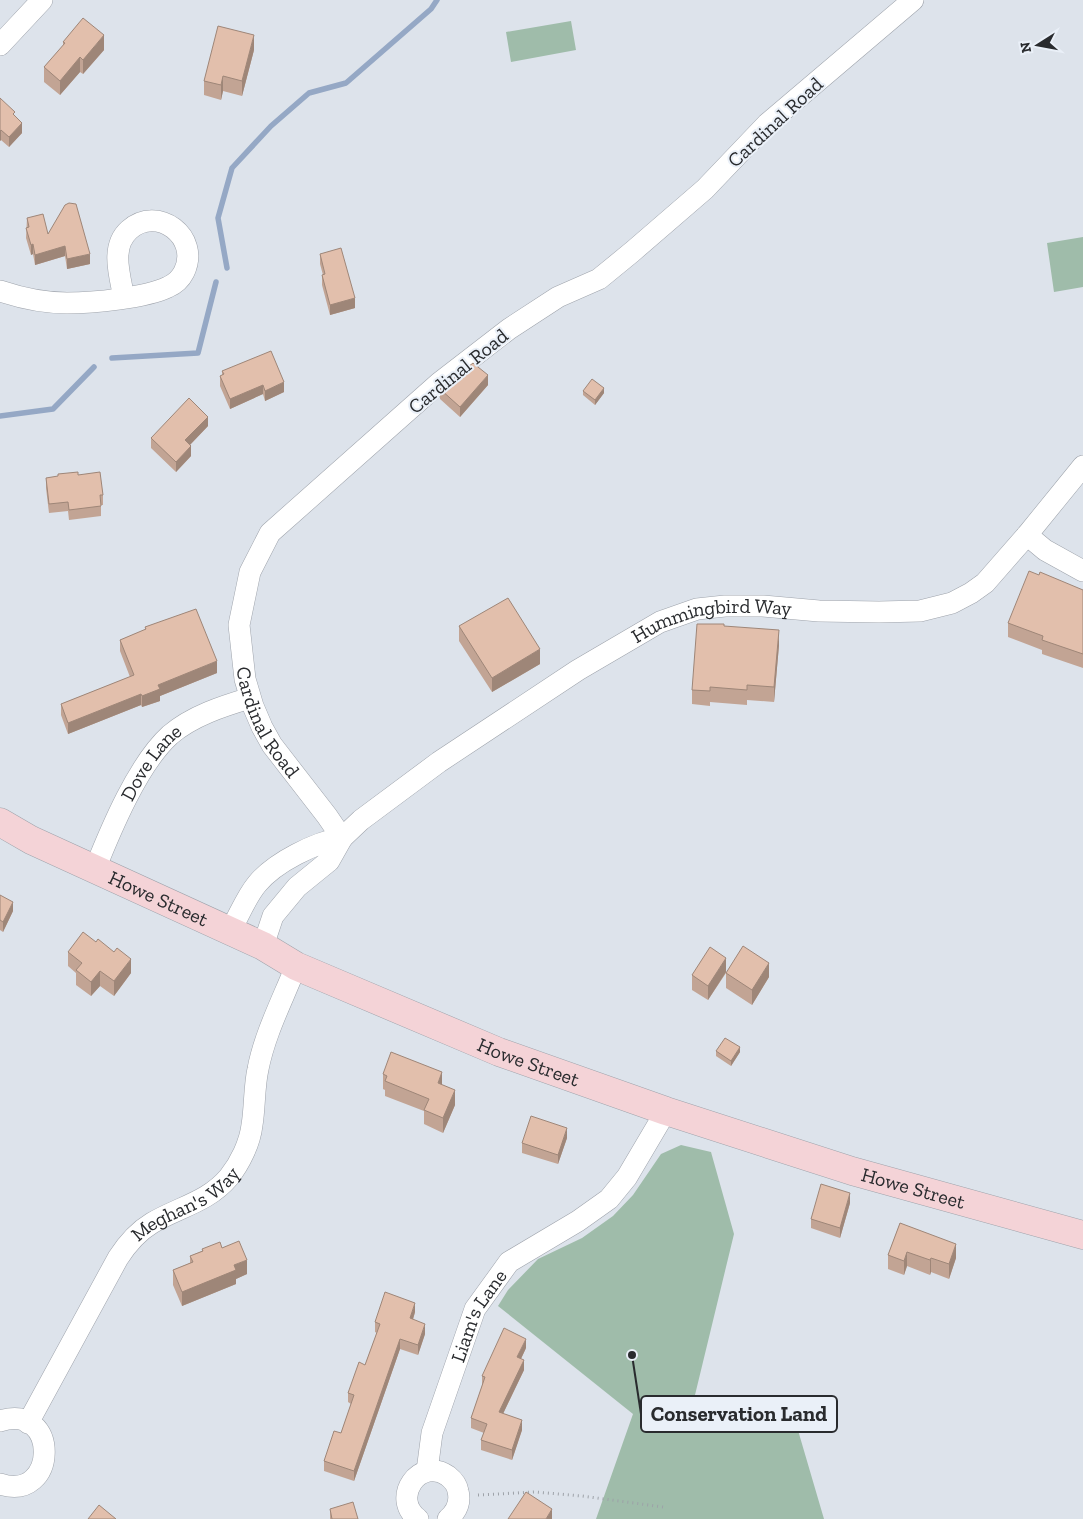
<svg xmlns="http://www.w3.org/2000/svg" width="1083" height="1519" font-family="'Zilla Slab',serif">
<rect width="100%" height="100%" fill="#dde3eb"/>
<path fill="#9fbcaa" d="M 571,21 L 576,50 L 511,62 L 506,32 Z
M 1083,237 L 1083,287 L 1054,292 L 1047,243 Z
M 681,1145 L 711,1152 L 734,1234 L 687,1428 L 790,1403 L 824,1519 L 596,1519 L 633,1414 L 498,1306 L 508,1290 L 538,1259 L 582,1238 L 613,1216 L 633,1195 L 661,1154 Z"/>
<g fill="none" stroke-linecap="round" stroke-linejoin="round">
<path stroke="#95a8c5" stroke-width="5.5" d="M 227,268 L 218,218 L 232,168 L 271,126 L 309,93 L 346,83 L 431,9 L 437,0
M 112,358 L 198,353 L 216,282
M 0,416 L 53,409 L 94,367"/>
<defs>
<g id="street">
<path id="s1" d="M 913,0 L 767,124 L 705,189 L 632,252 L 599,279 L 558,297 L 509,329 L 439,383 L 270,533 L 250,572 L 239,625 L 245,679 L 253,706 L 262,727 L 272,745 L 327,816 L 342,838 L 361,820 L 439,762 L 578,670 L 660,622 L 697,609 L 725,606 L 763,606 L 819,611 L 879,612 L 920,611 L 952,603 L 971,593 L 985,583 L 1027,535 L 1083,466"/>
<path d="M 0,45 L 42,0"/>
<path d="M 0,291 C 21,298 45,303 67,303 C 93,303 145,298 168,287 C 175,284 181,278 184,272 C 201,237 157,204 129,230 C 110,247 120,276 124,298"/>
<path d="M 1027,535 L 1045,550 L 1083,571"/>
<path id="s2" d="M 95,869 C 111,829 138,764 170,735 C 192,716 223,706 250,698"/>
<path d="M 230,931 C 239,916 246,897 257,884 C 275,862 316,842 342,838 L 329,861 L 297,887 L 273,916 L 263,946"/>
<path d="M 0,1421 C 60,1402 58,1503 0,1484"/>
<path id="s3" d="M 28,1423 L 118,1258 C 127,1244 137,1232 152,1223 C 179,1207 208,1202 229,1177 C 240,1163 250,1143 252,1125 C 255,1107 254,1087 258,1069 C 265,1033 283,999 296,966"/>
<path id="s4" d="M 427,1471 L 432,1433 L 475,1309 L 509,1262 L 578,1221 L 609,1199 L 627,1177 L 666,1111"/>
<path d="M 418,1519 C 390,1498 420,1456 448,1476 C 453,1480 457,1485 458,1491 C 461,1503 456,1512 448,1519"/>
</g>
<g id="secondary">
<path id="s5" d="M 0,822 L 31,840 L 263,946 L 296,966 L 499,1052 L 666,1111 L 852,1171 L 1083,1235"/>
</g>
</defs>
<use href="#street" stroke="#9ea3ab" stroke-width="22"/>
<use href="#secondary" stroke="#9ea3ab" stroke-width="29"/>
<path stroke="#9da2a8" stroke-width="3" stroke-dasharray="1 4" stroke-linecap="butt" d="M 478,1495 L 535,1492 L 582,1496 L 663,1507"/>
<use href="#street" stroke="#fff" stroke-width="21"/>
<use href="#secondary" stroke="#f4d3d7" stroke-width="28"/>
</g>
<path fill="#c2a494" d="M 63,42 L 104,50 L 83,74 L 80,72 L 60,95 L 44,82 L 44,67 L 63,46 Z
M 254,50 L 242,96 L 223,91 L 221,100 L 204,95 L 204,81 Z
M 0,98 L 15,116 L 22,133 L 9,147 L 1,140 L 0,141 Z
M 27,218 L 48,234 L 90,264 L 67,269 L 65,256 L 35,265 L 33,254 L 31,255 L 26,238 Z
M 320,254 L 355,308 L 330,315 L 322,285 L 322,275 L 323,275 L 320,264 Z
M 222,371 L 284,392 L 265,401 L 263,394 L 230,409 L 220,386 L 220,376 L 222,375 Z
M 488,385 L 460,417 L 440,399 L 440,389 Z
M 583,391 L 604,393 L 595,405 L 583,395 Z
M 208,426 L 190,445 L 191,456 L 176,472 L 151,448 L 151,438 Z
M 78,475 L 103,495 L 103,505 L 101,505 L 101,516 L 69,520 L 68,511 L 49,513 L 46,488 L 46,478 Z
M 1039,575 L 1083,590 L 1083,668 L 1042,654 L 1042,650 L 1008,637 L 1008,623 Z
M 459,626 L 540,664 L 492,692 L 459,641 Z
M 724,626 L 779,645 L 774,702 L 747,700 L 747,705 L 710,702 L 710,706 L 692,704 L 692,690 Z
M 145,627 L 217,673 L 160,696 L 160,701 L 142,707 L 141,705 L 68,734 L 61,715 L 61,704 L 130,677 L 120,651 L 120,640 L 145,630 Z
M 0,895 L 13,911 L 3,932 L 0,930 Z
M 96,942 L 114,952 L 131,973 L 114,996 L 100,986 L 91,996 L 76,985 L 76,973 L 68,966 L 68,952 Z
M 726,972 L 769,977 L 752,1005 L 726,988 L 726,973 L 708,1000 L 692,990 L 692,975 Z
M 716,1051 L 740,1052 L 731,1066 L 716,1056 Z
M 383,1074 L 442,1085 L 455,1105 L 443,1133 L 424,1124 L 424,1111 L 385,1096 L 385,1090 L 383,1089 Z
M 567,1138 L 558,1164 L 522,1153 L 522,1143 Z
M 850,1203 L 840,1238 L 811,1228 L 811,1219 Z
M 900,1223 L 956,1258 L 949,1279 L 931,1272 L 930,1275 L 907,1266 L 904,1275 L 888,1269 L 888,1255 Z
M 222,1248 L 247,1274 L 236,1279 L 236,1284 L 182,1306 L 173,1285 L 173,1270 L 190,1263 L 190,1256 L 202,1251 L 202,1249 Z
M 415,1312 L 413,1320 L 425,1334 L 418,1355 L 400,1349 L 354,1481 L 324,1471 L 324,1461 L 341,1433 L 351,1404 L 348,1402 L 348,1393 L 365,1365 L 377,1333 L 375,1332 L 375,1322 Z
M 526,1348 L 521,1359 L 524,1370 L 503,1414 L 522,1430 L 512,1460 L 481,1450 L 481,1440 L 484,1433 L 471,1428 L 471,1418 L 482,1386 L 482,1376 Z
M 330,1509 L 358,1519 L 330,1519 Z"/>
<path fill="#9e8678" d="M 104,35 L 104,50 L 83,74 L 83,60 Z
M 254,35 L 254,50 L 242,96 L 242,81 Z
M 80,57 L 80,72 L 60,95 L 60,81 Z
M 223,76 L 223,91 L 221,100 L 221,85 Z
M 22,123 L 22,133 L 9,147 L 9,137 Z
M 1,130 L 1,140 L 0,141 L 0,131 Z
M 33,244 L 33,254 L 31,255 L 31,245 Z
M 65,246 L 65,256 L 35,265 L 35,255 Z
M 90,254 L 90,264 L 67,269 L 67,259 Z
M 355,298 L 355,308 L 330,315 L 330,305 Z
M 488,375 L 488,385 L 460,417 L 460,407 Z
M 284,382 L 284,392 L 265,401 L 265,391 Z
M 263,385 L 263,394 L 230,409 L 230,399 Z
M 604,388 L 604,393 L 595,405 L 595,400 Z
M 208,417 L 208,426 L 185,450 L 185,440 Z
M 191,446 L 191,456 L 176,472 L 176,462 Z
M 779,630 L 779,645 L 774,702 L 774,687 Z
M 540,649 L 540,664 L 492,692 L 492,678 Z
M 217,661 L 217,673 L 160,696 L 160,701 L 142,707 L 142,696 L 158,685 Z
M 141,694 L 141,705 L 68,734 L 68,723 Z
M 13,902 L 13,911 L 3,932 L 3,922 Z
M 726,958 L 726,972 L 708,1000 L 708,986 Z
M 131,959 L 131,973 L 114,996 L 114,981 Z
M 769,963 L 769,977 L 752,1005 L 752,990 Z
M 100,971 L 100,986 L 91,996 L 91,982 Z
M 740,1047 L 740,1052 L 731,1066 L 731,1061 Z
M 442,1072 L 442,1087 L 438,1083 Z
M 455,1090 L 455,1105 L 443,1133 L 443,1118 Z
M 567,1128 L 567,1138 L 558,1164 L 558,1155 Z
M 850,1193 L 850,1203 L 840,1238 L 840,1228 Z
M 956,1244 L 956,1258 L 949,1279 L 949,1264 Z
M 907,1252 L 907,1266 L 904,1275 L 904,1261 Z
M 931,1258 L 931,1272 L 930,1275 L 930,1260 Z
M 247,1260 L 247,1274 L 236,1279 L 236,1284 L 182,1306 L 182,1292 L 234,1265 Z
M 415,1303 L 415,1312 L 410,1328 L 410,1318 Z
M 425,1324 L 425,1334 L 418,1355 L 418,1345 Z
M 400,1339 L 400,1349 L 354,1481 L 354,1471 Z
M 526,1339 L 526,1348 L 517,1367 L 517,1357 Z
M 524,1360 L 524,1370 L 499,1422 L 499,1412 Z
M 522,1420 L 522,1430 L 512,1460 L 512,1450 Z
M 552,1509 L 552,1519 L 546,1519 Z"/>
<path fill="#e2bfac" stroke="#9e8678" d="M 83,18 L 104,35 L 83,60 L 80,57 L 60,81 L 44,67 L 65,43 L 63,42 Z
M 218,26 L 254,35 L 242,81 L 223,76 L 221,85 L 204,81 Z
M 0,98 L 15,112 L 13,114 L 22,123 L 9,137 L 1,130 L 0,131 Z
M 69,203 L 76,204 L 90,254 L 67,259 L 65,246 L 35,255 L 33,244 L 31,245 L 26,228 L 29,227 L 27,218 L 43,214 L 48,234 L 65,205 Z
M 341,248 L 355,298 L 330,305 L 322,275 L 325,274 L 320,254 Z
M 271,351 L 284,382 L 265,391 L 263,385 L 230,399 L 220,376 L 224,374 L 222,371 Z
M 473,363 L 488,375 L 460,407 L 440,389 Z
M 592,379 L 604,388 L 595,400 L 583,391 Z
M 189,398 L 208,417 L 185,440 L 191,446 L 176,462 L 151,438 Z
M 78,472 L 78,475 L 100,472 L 103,495 L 100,495 L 101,506 L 69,510 L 68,502 L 49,504 L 46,478 L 58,476 L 58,474 Z
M 1029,571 L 1039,575 L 1040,572 L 1083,590 L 1083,654 L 1042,640 L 1043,636 L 1008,623 Z
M 508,598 L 540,649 L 492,678 L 459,626 Z
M 196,609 L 217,661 L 158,685 L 160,689 L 142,696 L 141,694 L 68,723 L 61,704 L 134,675 L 120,640 L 146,629 L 145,627 Z
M 697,624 L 724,624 L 724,626 L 779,630 L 774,687 L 747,685 L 747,690 L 710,687 L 710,691 L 692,690 Z
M 0,895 L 13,902 L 3,922 L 0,920 Z
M 83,932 L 96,942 L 98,939 L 114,952 L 117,948 L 131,959 L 114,981 L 100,971 L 91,982 L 76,970 L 82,963 L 68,952 Z
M 743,946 L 769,963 L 752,990 L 726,973 Z
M 710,947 L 726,958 L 708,986 L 692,975 Z
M 725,1038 L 740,1047 L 731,1061 L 716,1051 Z
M 391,1052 L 442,1072 L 438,1083 L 455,1090 L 443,1118 L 424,1110 L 429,1099 L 385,1081 L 387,1076 L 383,1074 Z
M 531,1116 L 567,1128 L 558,1155 L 522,1143 Z
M 821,1184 L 850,1193 L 840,1228 L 811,1219 Z
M 900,1223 L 956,1244 L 949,1264 L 931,1258 L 930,1260 L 907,1252 L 904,1261 L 888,1255 Z
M 239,1241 L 247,1260 L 234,1265 L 236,1270 L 182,1292 L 173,1270 L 193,1262 L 190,1256 L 203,1251 L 202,1249 L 220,1242 L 222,1248 Z
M 385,1292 L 415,1303 L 410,1318 L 425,1324 L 418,1345 L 400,1339 L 354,1471 L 324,1461 L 334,1431 L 341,1433 L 354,1395 L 348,1393 L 359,1362 L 365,1365 L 380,1324 L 375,1322 Z
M 504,1328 L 526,1339 L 517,1357 L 524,1360 L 499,1412 L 522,1420 L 512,1450 L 481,1440 L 487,1424 L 471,1418 L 485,1377 L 482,1376 Z
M 526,1492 L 552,1509 L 546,1519 L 508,1519 Z
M 353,1502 L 358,1519 L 332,1519 L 330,1509 Z
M 99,1505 L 116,1519 L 88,1519 Z"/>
<g text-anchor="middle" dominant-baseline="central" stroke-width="4" stroke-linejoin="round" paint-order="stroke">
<g font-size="20" fill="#292b2e" stroke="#eaf0f8">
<text transform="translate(775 122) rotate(-43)">Cardinal Road</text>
<text transform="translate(458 371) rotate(-39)">Cardinal Road</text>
<text stroke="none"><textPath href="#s1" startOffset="1615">Hummingbird Way</textPath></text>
<text stroke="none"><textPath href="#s1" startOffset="1039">Cardinal Road</textPath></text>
<text stroke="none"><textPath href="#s2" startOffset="121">Dove Lane</textPath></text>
<text stroke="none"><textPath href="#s5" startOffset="176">Howe Street</textPath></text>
<text stroke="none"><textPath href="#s5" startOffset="581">Howe Street</textPath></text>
<text stroke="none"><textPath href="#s5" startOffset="986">Howe Street</textPath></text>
<text stroke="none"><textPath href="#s3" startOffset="276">Meghan's Way</textPath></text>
<text stroke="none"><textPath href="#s4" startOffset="165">Liam's Lane</textPath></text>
</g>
</g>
<path fill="none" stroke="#292b2e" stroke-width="2" d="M632 1355L641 1414"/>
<circle fill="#292b2e" stroke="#eaf0f8" stroke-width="2" cx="632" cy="1355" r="5"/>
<rect fill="#eaf0f8" stroke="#292b2e" stroke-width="2" x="641" y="1396" width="196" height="36" rx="5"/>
<g font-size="21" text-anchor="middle" font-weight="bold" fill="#292b2e">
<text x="739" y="1421">Conservation Land</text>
</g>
<g transform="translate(1038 45) rotate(259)" stroke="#eaf0f8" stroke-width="4" paint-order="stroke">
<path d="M0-4L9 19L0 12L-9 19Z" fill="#292b2e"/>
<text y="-8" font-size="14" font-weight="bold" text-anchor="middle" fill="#292b2e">N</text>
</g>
</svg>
